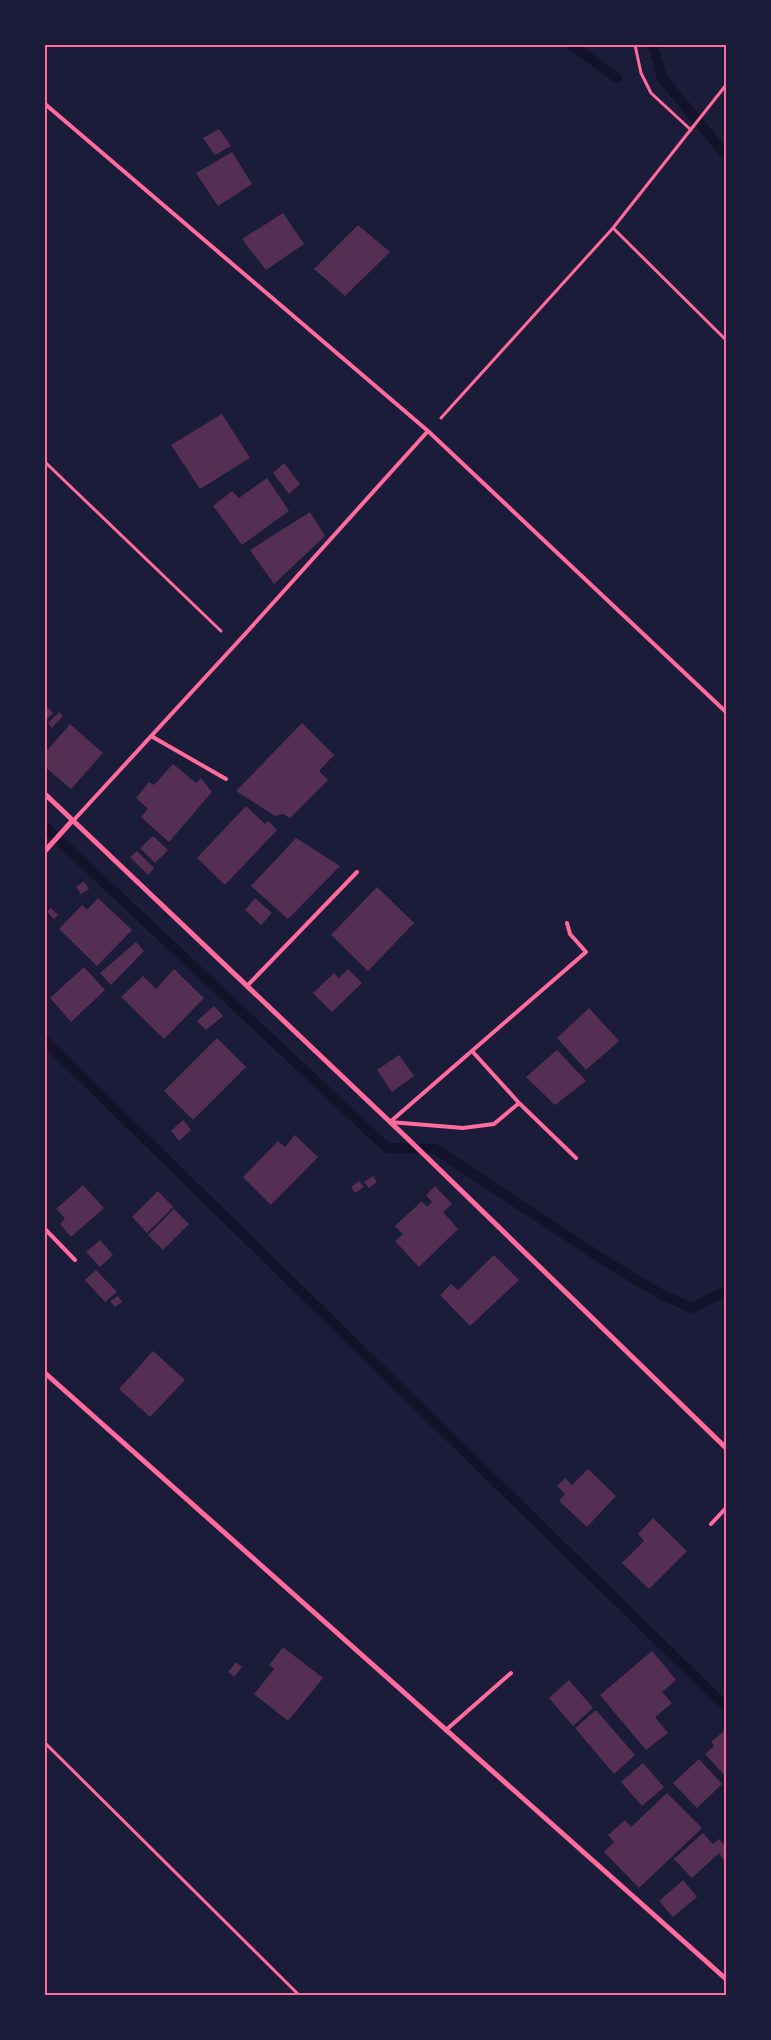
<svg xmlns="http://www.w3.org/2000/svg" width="771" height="2040" font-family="'Archivo Narrow',sans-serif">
<rect width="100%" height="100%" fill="#1b1b3a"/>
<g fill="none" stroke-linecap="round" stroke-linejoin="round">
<path stroke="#12122b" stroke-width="10" d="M 572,45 L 617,78
M 653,45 L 662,78 L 726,155
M 45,827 L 387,1148 L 435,1149 L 607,1262 L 659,1293 L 691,1308 L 726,1291
M 45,1041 L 726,1707"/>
</g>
<path fill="#542f53" d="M 219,129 L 231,146 L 215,155 L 203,138 Z
M 232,152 L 252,184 L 218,206 L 196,173 Z
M 283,213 L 304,244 L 266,270 L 242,239 Z
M 358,225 L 390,252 L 345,296 L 314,269 Z
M 222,414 L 250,458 L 200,489 L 171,445 Z
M 284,463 L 300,484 L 289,494 L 273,473 Z
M 267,478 L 289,511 L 242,545 L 213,506 L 232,491 L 239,498 Z
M 310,512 L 325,536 L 274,584 L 250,550 Z
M 45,705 L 53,713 L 45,721 Z
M 59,712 L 63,716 L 52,728 L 48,723 Z
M 302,723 L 334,755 L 319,771 L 328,780 L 290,818 L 283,814 L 275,816 L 236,791 Z
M 70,724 L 103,753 L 71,789 L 45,767 L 45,753 Z
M 173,764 L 196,783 L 201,778 L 212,792 L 169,842 L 141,817 L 148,809 L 136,798 L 149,782 L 154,785 Z
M 246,806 L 265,824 L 268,821 L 277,830 L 225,885 L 197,858 Z
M 153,836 L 168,850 L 155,863 L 140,848 Z
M 296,838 L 340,866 L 288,919 L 251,886 Z
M 137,851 L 154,868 L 148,875 L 130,857 Z
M 84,881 L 89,889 L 81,894 L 76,887 Z
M 377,887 L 414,923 L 368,971 L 331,935 Z
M 98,898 L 132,930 L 97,966 L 59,929 L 82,905 L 87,910 Z
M 255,898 L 272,913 L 261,925 L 245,910 Z
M 51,908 L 58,915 L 54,919 L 47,912 Z
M 136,942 L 144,951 L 111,985 L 100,973 Z
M 84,967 L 105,990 L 71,1022 L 50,998 Z
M 174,969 L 204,998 L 164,1039 L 121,997 L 143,976 L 156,989 Z
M 348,969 L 362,983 L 332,1012 L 313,993 L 334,973 L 339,978 Z
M 214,1006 L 223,1016 L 206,1030 L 197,1021 Z
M 589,1008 L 619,1041 L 586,1070 L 557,1038 Z
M 217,1038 L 246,1067 L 193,1120 L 164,1091 Z
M 557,1050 L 586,1081 L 555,1105 L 526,1077 Z
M 399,1055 L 414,1076 L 392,1092 L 377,1070 Z
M 183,1120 L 191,1130 L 179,1141 L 171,1131 Z
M 295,1135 L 318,1157 L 271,1205 L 243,1177 L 278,1141 L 285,1147 Z
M 373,1176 L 377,1182 L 369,1188 L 364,1182 Z
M 359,1181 L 364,1187 L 355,1193 L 351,1187 Z
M 83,1185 L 104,1208 L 71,1237 L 60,1224 L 65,1218 L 56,1209 Z
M 435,1186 L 452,1204 L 443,1212 L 458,1229 L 419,1267 L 395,1241 L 403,1234 L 395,1226 L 422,1201 L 427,1207 L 432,1202 L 426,1195 Z
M 158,1191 L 173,1207 L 147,1233 L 132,1217 Z
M 174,1209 L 189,1224 L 163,1250 L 148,1235 Z
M 100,1240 L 113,1255 L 100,1267 L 86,1252 Z
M 494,1255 L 519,1280 L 470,1326 L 440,1295 L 451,1284 L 458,1290 Z
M 96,1270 L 117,1292 L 105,1302 L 85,1280 Z
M 118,1296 L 122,1302 L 115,1307 L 110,1301 Z
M 153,1351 L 185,1380 L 150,1417 L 119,1389 Z
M 588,1469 L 616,1496 L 587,1527 L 559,1501 L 565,1494 L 557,1486 L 565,1478 L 572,1485 Z
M 653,1518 L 687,1551 L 649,1589 L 622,1563 L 644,1541 L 638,1534 Z
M 283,1647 L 323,1678 L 288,1721 L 254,1694 L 274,1669 L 269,1665 Z
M 652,1651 L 676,1680 L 662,1692 L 672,1703 L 655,1717 L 668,1733 L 646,1750 L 600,1695 Z
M 236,1662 L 242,1667 L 234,1677 L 228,1672 Z
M 569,1680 L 593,1708 L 573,1726 L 549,1698 Z
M 596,1710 L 635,1755 L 614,1774 L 575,1728 Z
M 725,1730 L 726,1731 L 726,1777 L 705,1754 L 714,1746 L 711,1742 Z
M 699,1759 L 722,1784 L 697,1808 L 673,1783 Z
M 643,1763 L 664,1787 L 642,1806 L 621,1782 Z
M 667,1793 L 702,1828 L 639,1888 L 604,1852 L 614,1842 L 608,1835 L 625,1820 L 631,1827 Z
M 703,1833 L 713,1844 L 719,1839 L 726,1848 L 726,1859 L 724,1860 L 719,1853 L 692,1878 L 674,1859 Z
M 683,1880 L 697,1897 L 673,1917 L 659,1901 Z"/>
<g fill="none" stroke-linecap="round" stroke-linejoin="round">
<path stroke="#ff6b9d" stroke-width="3" d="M 635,45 L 641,73 L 651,93 L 691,130
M 613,228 L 726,340
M 441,418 L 613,228 L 726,85
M 45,462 L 221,631
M 45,1743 L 299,1995"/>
<path stroke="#ff6b9d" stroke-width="4" d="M 45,104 L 428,431 L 726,712
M 151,736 L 226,779
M 73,821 L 246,633 L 428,431
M 247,986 L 357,872
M 472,1051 L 519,1103 L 576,1158
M 390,1122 L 586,952 L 570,934 L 567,923
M 390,1122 L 463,1128 L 494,1124 L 519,1103
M 45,1229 L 75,1260
M 711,1524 L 726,1508
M 446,1730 L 511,1673"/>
<path stroke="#ff6b9d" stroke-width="5" d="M 45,794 L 407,1138 L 726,1448
M 45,851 L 72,821
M 45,1373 L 726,1979"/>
</g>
<rect width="771" height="2040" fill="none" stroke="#1b1b3a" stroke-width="92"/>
<rect x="46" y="46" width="679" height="1948" fill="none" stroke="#ff6b9d" stroke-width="2"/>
</svg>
